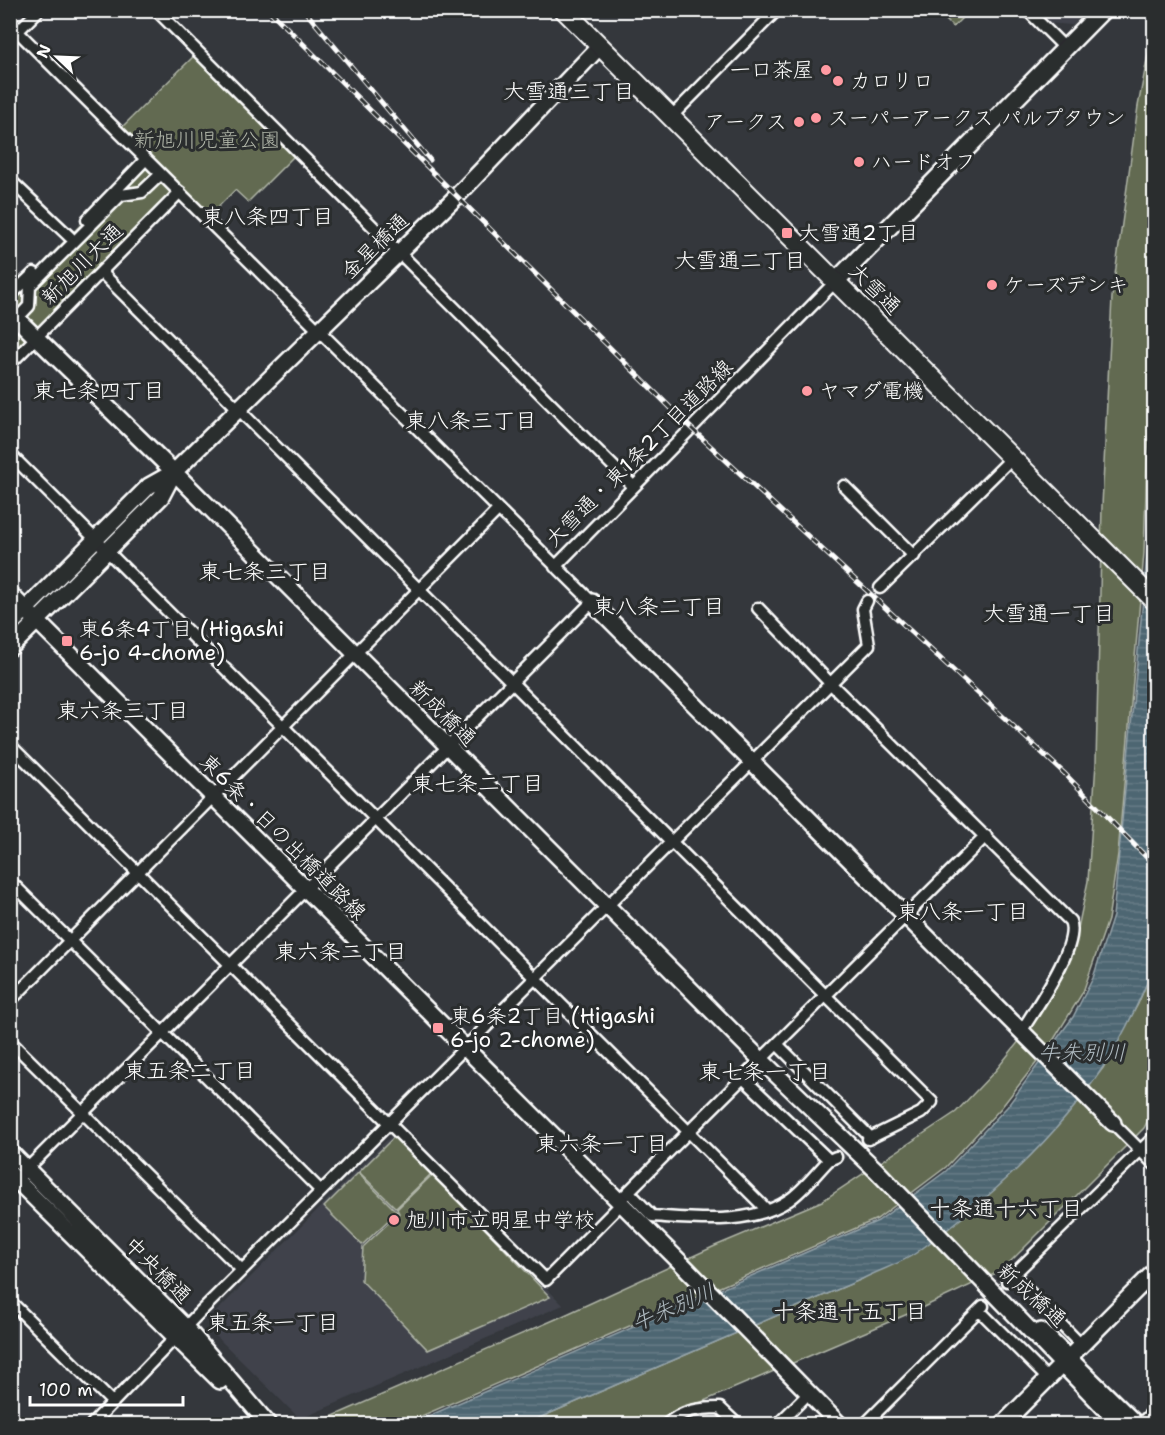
<svg xmlns="http://www.w3.org/2000/svg" width="1165" height="1435" font-family="'Shantell Sans','Klee One',sans-serif">
<defs>
<pattern id="water-rules" width="6" height="5" patternUnits="userSpaceOnUse" patternTransform="scale(1.5)"><rect width="6" height="5" fill="#4d6672"/><path d="M0 2.5h6" fill="none" stroke="#687d87"/></pattern>
</defs>
<rect width="100%" height="100%" fill="#34373c"/>
<filter id="ink" filterUnits="userSpaceOnUse"><feTurbulence type="fractalNoise" baseFrequency=".0167" numOctaves="2"/><feDisplacementMap in="SourceGraphic" scale="12" xChannelSelector="R" yChannelSelector="G"/><feConvolveMatrix kernelMatrix="1 2 1 2 8 2 1 2 1" color-interpolation-filters="sRGB"/></filter>
<g filter="url(#ink)">
<path fill="#40434c" d="M 1036,11 L 1086,11 L 1072,25 L 1048,23 Z
M 391,1136 L 397,1136 L 563,1305 L 300,1419 L 210,1330 L 209,1319 Z"/>
<path fill="#626b51" stroke="#b0b5a8" stroke-width="1.5" d="M 946,11 L 946,10 L 969,11 L 953,27 L 941,15 Z
M 1154,24 L 1154,373 L 1147,462 L 1144,553 L 1118,854 L 1108,920 L 1083,992 L 1051,1044 L 1001,1108 L 946,1167 L 877,1219 L 403,1424 L 315,1424 L 556,1319 L 715,1246 L 822,1201 L 956,1112 L 996,1070 L 1039,1016 L 1073,952 L 1088,881 L 1096,763 L 1102,506 L 1112,297 L 1138,106 Z
M 198,52 L 298,152 L 248,202 L 235,190 L 207,218 L 181,193 L 11,364 L 11,296 L 145,159 L 118,131 Z
M 1154,966 L 1154,1108 L 1144,1128 L 1001,1271 L 917,1310 L 650,1424 L 525,1424 L 862,1279 L 957,1219 L 987,1196 L 1062,1120 L 1103,1068 L 1138,1004 Z
M 393,1138 L 397,1138 L 432,1173 L 396,1208 L 359,1172 Z
M 358,1173 L 397,1212 L 362,1245 L 324,1207 Z
M 433,1174 L 550,1297 L 428,1350 L 361,1280 L 363,1247 L 399,1213 L 397,1209 Z"/>
<path fill="url(#water-rules)" stroke="#94a3aa" stroke-width="1.5" d="M 1154,482 L 1154,966 C 1140,1000 1124,1036 1103,1067 C 1058,1137 983,1205 916,1253 C 900,1264 879,1270 862,1279 L 525,1424 L 410,1424 L 878,1221 L 946,1171 L 1007,1107 L 1073,1017 L 1093,978 L 1113,916 Z"/>
<g fill="none" stroke-linecap="round" stroke-linejoin="round">
<path stroke="#484b50" stroke-width="10" stroke-dasharray="10 5" stroke-linecap="butt" d="M 836,1157 L 868,1139
M 983,1306 L 1007,1281"/>
<defs>
<path id="street" d="M 156,10 L 633,486
M 1027,10 L 1065,48
M 10,24 L 592,602 L 10,1186
M 10,39 L 39,10
M 671,117 L 777,10
M 10,180 L 70,237
M 87,220 L 146,159
M 101,272 L 932,1102 L 921,1113 L 868,1139
M 10,296 L 34,273
M 10,326 L 29,306 L 30,286 L 121,195 L 142,192 L 161,174
M 10,364 L 180,192
M 10,454 L 766,1209
M 844,486 L 914,556
M 555,567 L 836,281
M 880,588 L 1012,458
M 758,608 L 830,683 L 1070,921 C 1081,945 1034,1010 1021,1032
M 10,745 L 546,1280 L 621,1204
M 10,881 L 321,1191
M 10,1001 L 498,510
M 10,1041 L 242,1270
M 777,1044 L 871,1138
M 743,1078 L 829,1160
M 1113,1123 L 1154,1164
M 629,1192 L 652,1216 C 696,1219 750,1226 789,1200 C 804,1190 816,1173 829,1160 L 836,1157
M 619,1201 L 986,836
M 1015,1277 L 1081,1345
M 1007,1281 L 1154,1137
M 10,1301 L 113,1403
M 979,1310 L 1048,1379
M 92,1424 L 198,1314 L 869,645 L 863,609 L 867,601
M 667,1424 C 682,1410 700,1408 720,1408 L 737,1424
M 778,1424 L 808,1394
M 865,1424 L 983,1306"/>
<path id="secondary" d="M 10,312 L 174,472 L 761,1060 L 876,1170 L 1120,1424
M 10,594 L 680,1262
M 592,602 L 1113,1123
M 10,625 L 149,486 L 174,472 L 456,197 L 600,46
M 10,648 L 161,497 L 174,472
M 10,1152 L 187,1329 L 268,1424
M 10,1174 L 220,1381
M 682,1264 L 839,1424
M 1041,1331 L 1136,1424
M 1003,1424 L 1154,1272
M 1144,1424 L 1154,1414"/>
<path id="primary" d="M 836,281 L 1103,10"/>
<path id="highway" d="M 564,10 L 1154,600"/>
</defs>
<use href="#street" stroke="#fff" stroke-width="15"/>
<use href="#secondary" stroke="#fff" stroke-width="20"/>
<use href="#primary" stroke="#fff" stroke-width="21"/>
<use href="#highway" stroke="#fff" stroke-width="22"/>
<use href="#street" stroke="#2a2d2e" stroke-width="10"/>
<use href="#secondary" stroke="#2a2d2e" stroke-width="15"/>
<use href="#primary" stroke="#2a2d2e" stroke-width="16"/>
<use href="#highway" stroke="#2a2d2e" stroke-width="18"/>
<defs>
<path id="rail" d="M 269,10 L 691,428 L 1064,773 L 1154,865
M 304,10 L 430,160"/>
</defs>
<use href="#rail" stroke="#fff" stroke-width="5"/>
<use href="#rail" stroke="#2a2d2e" stroke-width="3" stroke-dasharray="9" stroke-linecap="butt"/>
</g>
</g>
<g fill="#ff9aa2" stroke="#2a2d2e" stroke-width="2">
<circle cx="826" cy="70" r="6"/>
<circle cx="838" cy="81" r="6"/>
<circle cx="816" cy="118" r="6"/>
<circle cx="799" cy="122" r="6"/>
<circle cx="859" cy="162" r="6"/>
<rect x="781" y="227" width="12" height="12" rx="3"/>
<circle cx="992" cy="285" r="6"/>
<circle cx="807" cy="391" r="6"/>
<rect x="61" y="635" width="12" height="12" rx="3"/>
<rect x="432" y="1022" width="12" height="12" rx="3"/>
<circle cx="394" cy="1220" r="6"/>
</g>
<g text-anchor="middle" dominant-baseline="central" stroke-width="6" stroke-linejoin="round" paint-order="stroke">
<g font-size="21" fill="#fff" stroke="#2a2d2e" text-anchor="start">
<text x="814" y="70" text-anchor="end">一口茶屋</text>
<text x="850" y="81">カロリロ</text>
<text x="828" y="118">スーパーアークス パルプタウン</text>
<text x="787" y="122" text-anchor="end">アークス</text>
<text x="871" y="162">ハードオフ</text>
<text x="799" y="233">大雪通2丁目</text>
<text x="1004" y="285">ケーズデンキ</text>
<text x="819" y="391">ヤマダ電機</text>
<text x="79" y="629">東6条4丁目 (Higashi<tspan x="79" dy="24">6-jo 4-chome)</tspan></text>
<text x="450" y="1016">東6条2丁目 (Higashi<tspan x="450" dy="24">6-jo 2-chome)</tspan></text>
<text x="406" y="1220">旭川市立明星中学校</text>
</g>
<g font-size="21" fill="#b0b5a8" stroke="#2a2d2e">
<text x="207" y="140">新旭川児童公園</text>
</g>
<g font-size="21" fill="#fff" stroke="#2a2d2e">
<text transform="translate(375 246) rotate(-44)">金星橋通</text>
<text transform="translate(82 264) rotate(-45)">新旭川大通</text>
<text transform="translate(875 289) rotate(45)">大雪通</text>
<text transform="translate(639 453) rotate(-45)">大雪通・東1条2丁目道路線</text>
<text transform="translate(443 713) rotate(45)">新成橋通</text>
<text transform="translate(283 837) rotate(45)">東6条・日の出橋道路線</text>
<text transform="translate(158 1270) rotate(45)">中央橋通</text>
<text transform="translate(1032 1295) rotate(42)">新成橋通</text>
</g>
<g font-size="22" fill="#fff" stroke="#2a2d2e">
<text x="569" y="91">大雪通三丁目</text>
<text x="268" y="216">東八条四丁目</text>
<text x="740" y="260">大雪通二丁目</text>
<text x="99" y="390">東七条四丁目</text>
<text x="471" y="420">東八条三丁目</text>
<text x="265" y="571">東七条三丁目</text>
<text x="659" y="606">東八条二丁目</text>
<text x="1049" y="613">大雪通一丁目</text>
<text x="123" y="710">東六条三丁目</text>
<text x="478" y="783">東七条二丁目</text>
<text x="963" y="911">東八条一丁目</text>
<text x="341" y="951">東六条二丁目</text>
<text x="190" y="1070">東五条二丁目</text>
<text x="765" y="1071">東七条一丁目</text>
<text x="602" y="1143">東六条一丁目</text>
<text x="1006" y="1208">十条通十六丁目</text>
<text x="850" y="1311">十条通十五丁目</text>
<text x="273" y="1322">東五条一丁目</text>
</g>
<g font-size="22" font-style="italic" fill="#afbac0" stroke="#2a2d2e">
<text x="1082" y="1052">牛朱別川</text>
<text transform="translate(673 1307) rotate(-23)">牛朱別川</text>
</g>
</g>
<rect width="1165" height="1435" fill="none" stroke="#2a2d2e" stroke-width="36"/>
<rect x="18" y="18" width="1129" height="1399" fill="none" stroke="#fff" stroke-width="2" filter="url(#ink)"/>
<g transform="translate(57 57) rotate(293)" stroke="#2a2d2e" stroke-width="4.5" paint-order="stroke">
<path d="M0-4.5L10 22L0 15L-10 22Z" fill="#ffffff"/>
<text y="-9" font-size="16" font-weight="bold" text-anchor="middle" fill="#ffffff">N</text>
</g>
<path d="M30 1396v9h153v-9" fill="none" stroke="#ffffff" stroke-width="3"/>
<text x="39" y="1396" font-size="18" fill="#ffffff" stroke="#2a2d2e" stroke-width="4.5" paint-order="stroke">100 m</text>
</svg>
